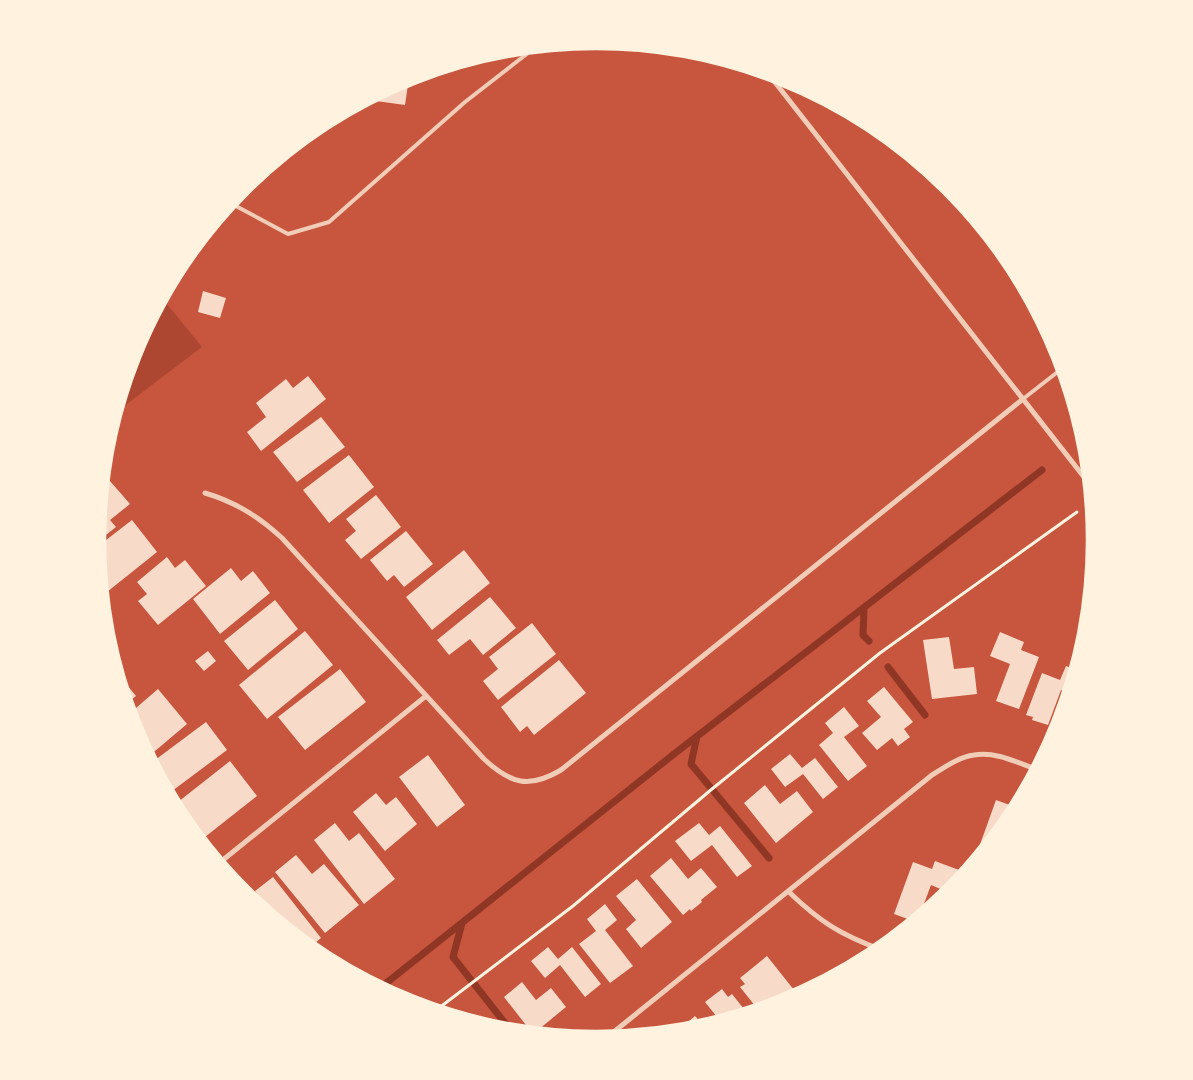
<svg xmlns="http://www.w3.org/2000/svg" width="1193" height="1080" font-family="Overpass,sans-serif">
<rect width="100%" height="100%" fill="#c8553d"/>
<path fill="#ae4732" d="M 162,298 L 202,347 L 115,413 L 135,348 Z"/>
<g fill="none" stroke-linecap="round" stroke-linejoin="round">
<path stroke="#8f3625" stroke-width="7" d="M 864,608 L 863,635 L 869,641
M 888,667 L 925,715
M 697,736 L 691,764 L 769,858
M 462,923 L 453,957 L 512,1032
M 380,988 L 674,754 L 1042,470"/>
</g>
<path fill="#f7dbc8" d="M 405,78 L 409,78 L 405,105 L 376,101 L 377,93 Z
M 203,291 L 226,298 L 220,318 L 198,312 Z
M 308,376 L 326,399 L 261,451 L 247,432 L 266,417 L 256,403 L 286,379 L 293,388 Z
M 321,417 L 345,447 L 297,482 L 273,452 Z
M 349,455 L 374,487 L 329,523 L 303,490 Z
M 110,481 L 130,504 L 110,520 L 116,527 L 97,542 L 102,488 Z
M 376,495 L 401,527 L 361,559 L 345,540 L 356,531 L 346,519 Z
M 132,520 L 157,552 L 102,596 L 97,547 Z
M 406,531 L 433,564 L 404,587 L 394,575 L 387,581 L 370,560 Z
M 464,550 L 490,583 L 432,630 L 406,597 Z
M 167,557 L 175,568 L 185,560 L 206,586 L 158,625 L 138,601 L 147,594 L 137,582 Z
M 231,568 L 241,581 L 253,571 L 270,593 L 220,634 L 193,599 Z
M 490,597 L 516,628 L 483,655 L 470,639 L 449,655 L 437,640 Z
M 275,600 L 298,629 L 248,670 L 224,641 Z
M 532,623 L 556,654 L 498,700 L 483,681 L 498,669 L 489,657 Z
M 305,631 L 333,665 L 267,719 L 239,685 Z
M 1000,632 L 1024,642 L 1021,650 L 1039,657 L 1019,709 L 996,701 L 1010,664 L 990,656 Z
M 949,637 L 954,669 L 974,667 L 977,694 L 932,699 L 923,640 Z
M 208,651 L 216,661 L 204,671 L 195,661 Z
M 559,660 L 586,693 L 534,735 L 527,726 L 520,732 L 501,707 Z
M 1066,666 L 1077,670 L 1070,694 L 1061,690 L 1048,725 L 1032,720 L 1033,717 L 1026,715 L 1042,673 L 1060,680 Z
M 340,669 L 366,702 L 305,750 L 278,717 Z
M 117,673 L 136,696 L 126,704 Z
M 884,687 L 913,722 L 904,729 L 910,737 L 898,746 L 892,738 L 877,750 L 862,733 L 881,717 L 867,701 Z
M 158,689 L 187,724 L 148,757 L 134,731 L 129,714 Z
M 844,707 L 859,726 L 844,737 L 867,766 L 848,781 L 819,745 L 833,733 L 825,723 Z
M 206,722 L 227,750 L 168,794 L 151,763 Z
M 790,754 L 802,768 L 815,758 L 838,787 L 823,799 L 803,774 L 785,787 L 771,769 Z
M 428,755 L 465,805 L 437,827 L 399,777 Z
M 230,761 L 257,796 L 205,837 L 178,802 Z
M 765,785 L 780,804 L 797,791 L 813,812 L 776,843 L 744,803 Z
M 376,793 L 386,805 L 396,797 L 417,824 L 385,851 L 353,812 Z
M 996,800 L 1018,808 L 1012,818 L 984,852 L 978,850 Z
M 335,823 L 349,841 L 359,833 L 395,879 L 364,904 L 314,840 Z
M 699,823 L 709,835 L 720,826 L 752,866 L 737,877 L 712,845 L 691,861 L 675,841 Z
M 296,855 L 312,874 L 324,864 L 359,905 L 325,933 L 275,872 Z
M 671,858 L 688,879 L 701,868 L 717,887 L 701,900 L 702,902 L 691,911 L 690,909 L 683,915 L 650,876 Z
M 935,861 L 959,870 L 950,893 L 931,885 L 918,920 L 916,922 L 894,914 L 913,862 L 932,869 Z
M 273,877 L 321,938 L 309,948 L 266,913 L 270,910 L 255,891 Z
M 637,879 L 672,922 L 641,948 L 626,929 L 636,920 L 616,896 Z
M 605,904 L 617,920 L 605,930 L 633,966 L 610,983 L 579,944 L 596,931 L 587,919 Z
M 548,947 L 558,959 L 572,947 L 601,984 L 585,997 L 560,965 L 545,978 L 531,961 Z
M 767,956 L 798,995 L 788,1002 L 768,1008 L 763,1001 L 756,1007 L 740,987 L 745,984 L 740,978 Z
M 522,982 L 536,1000 L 551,988 L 566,1007 L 533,1034 L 504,997 Z
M 722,989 L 728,997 L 732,994 L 748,1014 L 721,1022 L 705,1002 Z
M 695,1016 L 705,1027 L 694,1030 L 678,1032 L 677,1031 Z"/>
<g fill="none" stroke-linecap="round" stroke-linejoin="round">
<path stroke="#fff3e0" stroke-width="3" d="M 435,1011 L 573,906 L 712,789 L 880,653 L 1077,512"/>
<path stroke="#f1ccb7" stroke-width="4" d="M 231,201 L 234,205 L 288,234 L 329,222 L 465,102 L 537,46
M 1023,399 L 1064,367"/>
<path stroke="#f1ccb7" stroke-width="5" d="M 767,72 L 1091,486
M 205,493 C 235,502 258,516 282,538 L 484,759 C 511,784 529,789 561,770 L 1023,399
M 218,864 L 426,696
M 789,892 C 820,922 841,935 882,950
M 605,1039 L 932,775 C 945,767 959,757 974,755 C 996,751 1018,763 1038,770"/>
</g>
<path d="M0 0H1193V1080H0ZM105 540a491 491 0 1 1 982 0a491 491 0 1 1-982 0Z" fill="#fff3e0" fill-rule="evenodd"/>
<path fill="none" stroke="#fff3e0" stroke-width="2.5" d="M105 540a491 491 0 1 1 982 0a491 491 0 1 1-982 0Z"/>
</svg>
